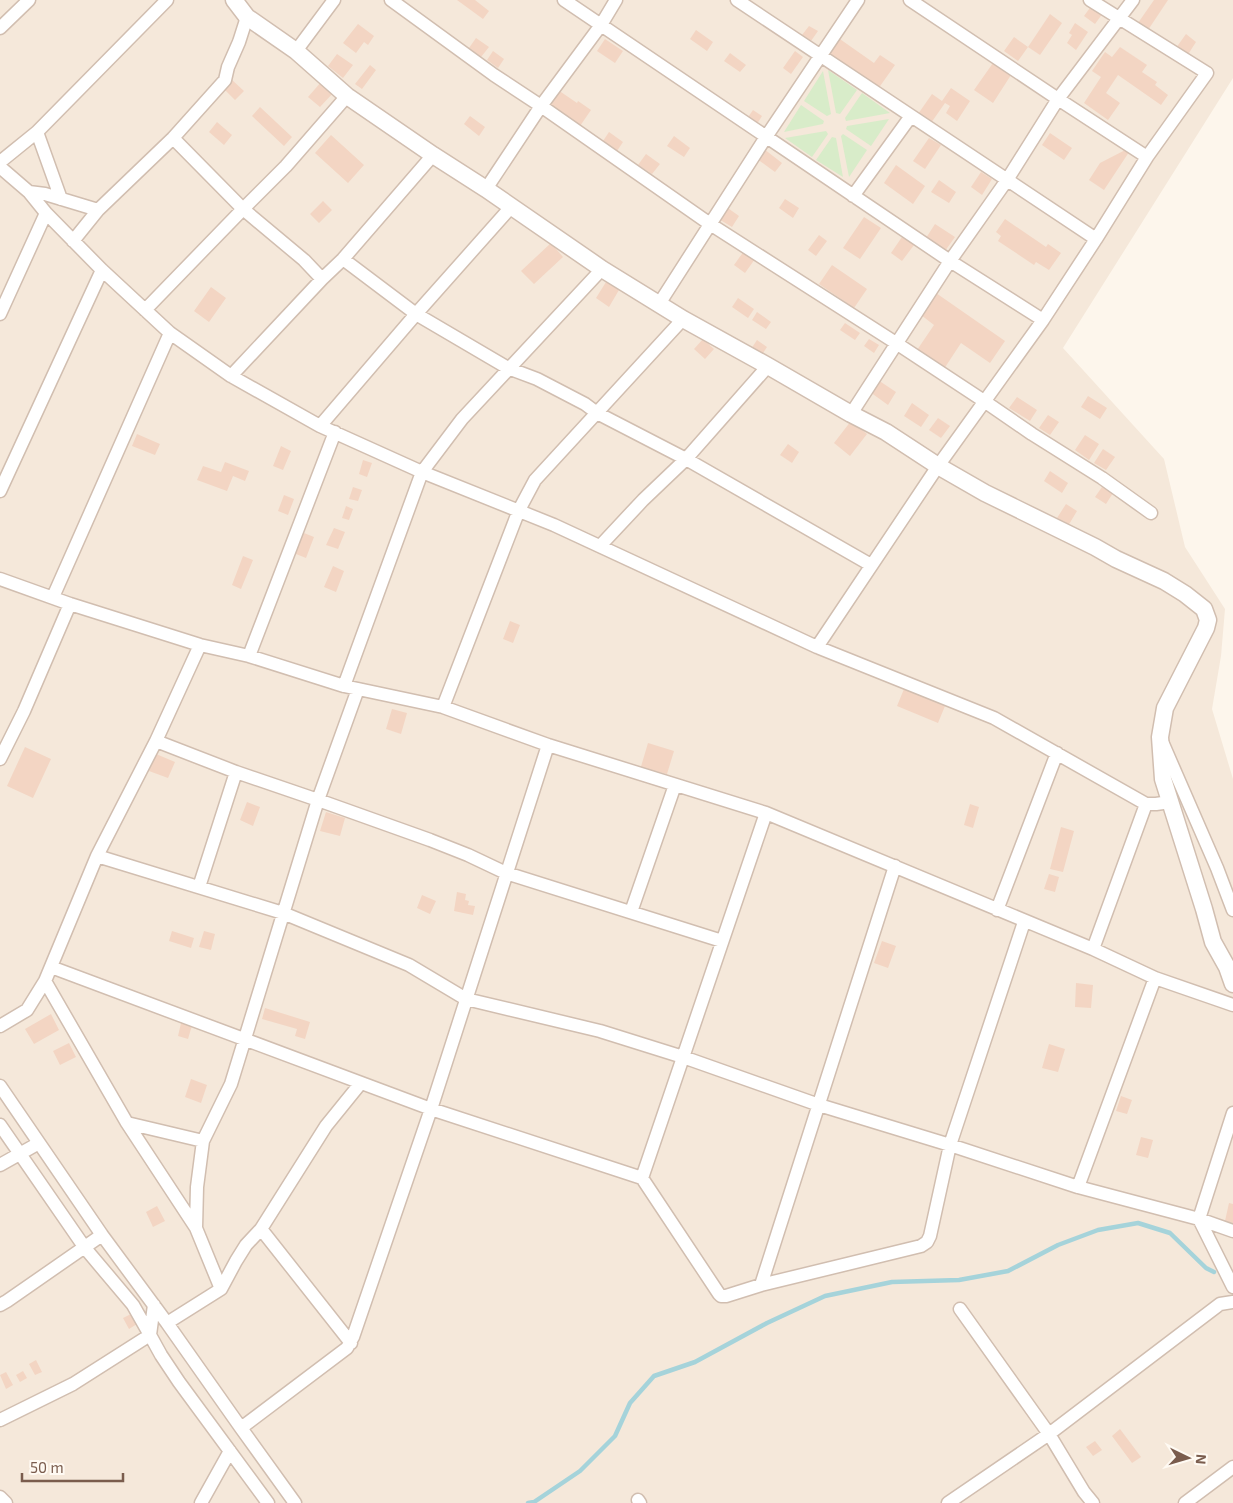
<svg xmlns="http://www.w3.org/2000/svg" width="1233" height="1503" font-family="'Exo 2',sans-serif">
<rect width="100%" height="100%" fill="#fdf6ec"/>
<path fill="#f5e8da" d="M 0,0 L 1233,0 L 1233,78 L 1063,348 L 1164,459 L 1185,547 L 1225,609 L 1221,656 L 1212,709 L 1233,779 L 1233,1503 L 0,1503 Z"/>
<path fill="#d8ecc9" d="M 828,70 L 857,90 L 840,114 L 836,113 Z
M 823,71 L 831,114 L 827,116 L 804,101 Z
M 862,93 L 890,113 L 846,121 L 845,118 Z
M 801,105 L 824,121 L 823,124 L 784,132 Z
M 889,119 L 871,146 L 846,129 L 847,126 Z
M 826,131 L 828,134 L 812,157 L 785,138 Z
M 843,134 L 867,150 L 849,177 L 841,136 Z
M 832,137 L 836,138 L 843,177 L 816,160 Z"/>
<g fill="none" stroke-linecap="round" stroke-linejoin="round">
<path stroke="#a5d3da" stroke-width="4.5" d="M 528,1503 L 534,1502 L 580,1471 L 615,1436 L 630,1403 L 654,1376 L 695,1362 L 767,1323 L 825,1296 L 892,1282 L 959,1280 L 1008,1271 L 1058,1245 L 1098,1230 L 1138,1223 L 1170,1233 L 1206,1268 L 1214,1272"/>
</g>
<path fill="#f3d5c3" d="M 457,0 L 475,0 L 489,11 L 483,19 Z
M 1154,0 L 1168,0 L 1148,30 L 1138,23 Z
M 1092,5 L 1103,13 L 1095,24 L 1084,16 Z
M 1050,14 L 1062,23 L 1040,55 L 1028,47 L 1018,61 L 1004,51 L 1014,37 L 1028,47 Z
M 1075,23 L 1088,32 L 1076,50 L 1067,43 L 1072,35 L 1069,33 Z
M 358,24 L 374,36 L 368,45 L 364,42 L 356,53 L 343,43 Z
M 809,26 L 818,31 L 811,41 L 802,35 Z
M 696,30 L 713,42 L 707,51 L 690,39 Z
M 1186,34 L 1196,42 L 1187,56 L 1176,48 Z
M 837,37 L 874,63 L 880,55 L 895,65 L 878,89 L 826,53 Z
M 476,38 L 489,47 L 481,57 L 469,48 Z
M 605,39 L 623,51 L 615,63 L 597,51 Z
M 1120,47 L 1147,65 L 1142,72 L 1157,82 L 1155,85 L 1168,95 L 1161,105 L 1118,75 L 1106,93 L 1120,103 L 1108,120 L 1084,103 L 1101,77 L 1092,71 L 1105,52 L 1112,57 Z
M 493,51 L 504,59 L 498,68 L 487,60 Z
M 795,51 L 803,57 L 791,74 L 783,68 Z
M 730,53 L 746,65 L 740,72 L 724,61 Z
M 337,54 L 353,65 L 343,78 L 328,66 Z
M 993,63 L 1011,75 L 993,103 L 974,90 Z
M 370,65 L 376,70 L 362,89 L 355,84 Z
M 231,79 L 244,91 L 235,100 L 223,88 Z
M 322,81 L 334,92 L 320,107 L 308,97 Z
M 951,88 L 970,101 L 957,121 L 946,113 L 950,106 L 945,103 L 931,123 L 918,114 L 932,94 L 942,101 Z
M 558,90 L 577,103 L 578,101 L 591,110 L 580,126 L 549,104 Z
M 260,107 L 292,137 L 284,146 L 252,116 Z
M 753,110 L 762,116 L 755,127 L 746,120 Z
M 470,116 L 485,127 L 479,136 L 464,124 Z
M 217,122 L 232,135 L 224,145 L 209,132 Z
M 609,132 L 623,142 L 617,151 L 603,141 Z
M 1050,133 L 1072,148 L 1064,160 L 1042,145 Z
M 331,135 L 364,165 L 348,183 L 315,153 Z
M 674,136 L 690,148 L 684,157 L 667,146 Z
M 929,138 L 941,145 L 925,169 L 913,161 Z
M 1133,146 L 1104,190 L 1089,180 L 1100,163 Z
M 764,149 L 782,163 L 775,172 L 757,159 Z
M 646,154 L 660,164 L 652,174 L 638,165 Z
M 896,165 L 925,186 L 913,204 L 884,183 Z
M 981,172 L 992,179 L 982,195 L 971,187 Z
M 939,180 L 956,192 L 949,203 L 931,192 Z
M 785,199 L 799,208 L 793,218 L 779,208 Z
M 323,201 L 332,210 L 319,223 L 310,214 Z
M 725,206 L 739,216 L 732,227 L 717,218 Z
M 864,217 L 881,228 L 860,259 L 843,248 Z
M 1005,219 L 1046,247 L 1048,244 L 1061,253 L 1049,270 L 1036,262 L 1034,265 L 998,241 L 1001,236 L 996,232 Z
M 935,224 L 955,237 L 945,251 L 926,238 Z
M 819,235 L 827,241 L 816,256 L 808,250 Z
M 902,237 L 914,245 L 902,261 L 891,253 Z
M 551,243 L 563,257 L 534,284 L 521,271 Z
M 744,251 L 755,259 L 745,273 L 734,265 Z
M 832,265 L 867,289 L 854,308 L 819,284 Z
M 606,282 L 619,290 L 609,307 L 596,298 Z
M 211,287 L 226,298 L 209,322 L 194,311 Z
M 936,293 L 1005,341 L 990,363 L 961,343 L 942,372 L 915,353 L 934,325 L 921,315 Z
M 738,298 L 754,309 L 748,318 L 732,307 Z
M 757,312 L 771,322 L 766,329 L 752,320 Z
M 845,323 L 860,333 L 855,340 L 840,330 Z
M 703,339 L 714,349 L 705,359 L 694,349 Z
M 869,339 L 879,345 L 874,353 L 864,346 Z
M 757,340 L 767,347 L 761,356 L 751,349 Z
M 878,380 L 896,392 L 888,405 L 870,392 Z
M 1088,396 L 1107,408 L 1100,419 L 1081,407 Z
M 1017,397 L 1037,410 L 1030,421 L 1009,408 Z
M 912,403 L 929,415 L 921,427 L 904,416 Z
M 1048,415 L 1059,422 L 1050,435 L 1039,428 Z
M 938,418 L 950,426 L 941,438 L 929,430 Z
M 851,421 L 867,434 L 850,456 L 834,443 Z
M 137,434 L 160,444 L 155,455 L 132,446 Z
M 1085,435 L 1099,444 L 1089,460 L 1075,450 Z
M 788,444 L 799,452 L 792,463 L 780,455 Z
M 281,446 L 291,451 L 283,470 L 273,466 Z
M 1103,449 L 1115,457 L 1106,470 L 1094,463 Z
M 363,460 L 372,463 L 367,477 L 359,474 Z
M 225,462 L 249,471 L 245,481 L 233,476 L 227,491 L 197,480 L 203,466 L 221,472 Z
M 1050,471 L 1068,483 L 1062,493 L 1044,481 Z
M 353,487 L 362,490 L 358,501 L 349,499 Z
M 1102,487 L 1113,493 L 1106,504 L 1095,497 Z
M 284,495 L 294,499 L 288,515 L 278,511 Z
M 1066,504 L 1077,511 L 1068,526 L 1057,518 Z
M 346,506 L 353,509 L 349,520 L 342,518 Z
M 334,528 L 345,532 L 338,549 L 326,545 Z
M 299,531 L 314,537 L 306,558 L 291,552 Z
M 243,556 L 253,560 L 241,589 L 232,585 Z
M 333,566 L 344,571 L 336,592 L 324,587 Z
M 510,621 L 520,625 L 513,643 L 503,639 Z
M 904,689 L 945,706 L 938,723 L 897,706 Z
M 392,709 L 407,713 L 401,734 L 386,729 Z
M 648,743 L 674,751 L 667,774 L 655,771 L 654,774 L 640,770 Z
M 25,747 L 51,759 L 33,798 L 7,786 Z
M 156,754 L 175,762 L 168,778 L 149,771 Z
M 247,802 L 260,807 L 253,826 L 240,820 Z
M 970,804 L 979,807 L 973,828 L 964,825 Z
M 326,812 L 345,818 L 340,836 L 320,831 Z
M 1061,827 L 1074,831 L 1063,872 L 1050,869 Z
M 1049,874 L 1059,877 L 1055,892 L 1044,889 Z
M 457,892 L 466,894 L 465,900 L 469,901 L 468,905 L 475,906 L 473,915 L 454,911 Z
M 422,895 L 436,901 L 430,914 L 417,908 Z
M 172,931 L 194,938 L 191,948 L 169,941 Z
M 204,931 L 215,934 L 211,950 L 199,947 Z
M 882,941 L 896,946 L 888,968 L 874,963 Z
M 1076,983 L 1093,985 L 1091,1008 L 1075,1007 Z
M 265,1008 L 310,1022 L 305,1039 L 295,1036 L 297,1029 L 262,1019 Z
M 51,1014 L 59,1030 L 34,1044 L 25,1029 Z
M 182,1019 L 193,1022 L 188,1039 L 178,1036 Z
M 69,1043 L 76,1057 L 60,1065 L 53,1051 Z
M 1049,1044 L 1065,1049 L 1058,1072 L 1042,1068 Z
M 191,1079 L 207,1085 L 201,1103 L 185,1097 Z
M 1121,1096 L 1132,1100 L 1127,1114 L 1116,1111 Z
M 1141,1137 L 1153,1140 L 1148,1158 L 1136,1155 Z
M 1229,1203 L 1233,1204 L 1233,1223 L 1225,1221 Z
M 157,1206 L 165,1221 L 153,1227 L 146,1212 Z
M 131,1314 L 137,1324 L 129,1329 L 123,1318 Z
M 36,1360 L 42,1372 L 35,1375 L 29,1364 Z
M 23,1371 L 27,1378 L 20,1382 L 16,1375 Z
M 6,1372 L 13,1385 L 6,1389 L 0,1375 Z
M 1120,1429 L 1141,1457 L 1132,1463 L 1112,1436 Z
M 1095,1441 L 1102,1450 L 1093,1456 L 1086,1447 Z"/>
<g fill="none" stroke-linecap="round" stroke-linejoin="round">
<defs>
<path id="minor" d="M 391,0 L 494,75 L 541,106 L 710,224 L 896,343 L 984,401 L 1032,434 L 1102,478 L 1151,513
M 564,0 L 950,261 L 1043,320
M 737,0 L 1096,239
M 910,0 L 1058,99 L 1147,157
M 0,28 L 29,0
M 296,51 L 334,0
M 347,96 L 286,166 L 243,209 L 304,260 L 322,279 L 343,259 L 433,155
M 37,132 L 61,199
M 0,162 L 37,132 L 167,0
M 0,167 L 29,192 L 46,213 L 102,270 L 170,333 L 231,376 L 320,426 L 422,472 L 554,525 L 817,647 L 994,718 L 1146,804 L 1156,804 L 1170,802
M 486,189 L 541,106 L 601,25 L 616,0
M 29,192 L 45,194 L 98,210
M 853,196 L 911,116
M 73,241 L 98,210 L 173,138 L 225,80 L 228,67 L 239,42 L 247,17
M 343,259 L 416,314 L 508,368 L 537,379 L 585,404 L 597,413 L 686,459 L 871,565
M 659,304 L 766,137 L 858,0
M 145,310 L 243,209 L 173,138
M 0,314 L 46,213
M 231,376 L 322,279
M 851,414 L 950,261 L 1007,180 L 1058,99 L 1133,0
M 320,426 L 416,314 L 511,207
M 0,491 L 102,270
M 600,546 L 643,500 L 686,459 L 768,366
M 0,579 L 70,604 L 200,645 L 249,656 L 344,686 L 443,707 L 548,745 L 766,813 L 1093,949 L 1155,978 L 1233,1005
M 53,597 L 170,333
M 817,647 L 938,466 L 1043,320 L 1096,239 L 1147,157 L 1207,73 L 1090,0
M 249,656 L 335,432
M 344,686 L 422,472 L 462,419 L 602,269
M 443,707 L 519,510 L 535,480 L 683,319
M 156,741 L 236,772 L 318,800 L 430,840 L 468,855 L 506,873 L 722,941
M 1163,744 L 1217,868 L 1233,910
M 0,759 L 24,711 L 70,604
M 97,856 L 283,913 L 409,965 L 466,999 L 600,1031 L 683,1057 L 819,1105 L 950,1145 L 1078,1187 L 1199,1219 L 1233,1231
M 199,887 L 236,772
M 997,910 L 1057,753
M 631,912 L 675,785
M 1093,949 L 1146,804
M 51,967 L 431,1109 L 642,1178 L 719,1294 L 721,1296 L 726,1296 L 761,1285 L 921,1246 L 927,1242 L 930,1236 L 950,1145 L 1024,922
M 45,981 L 127,1123 L 196,1228 L 221,1289
M 0,1026 L 27,1010 L 45,981 L 97,856 L 156,741 L 200,645
M 0,1086 L 102,1235 L 167,1323 L 241,1428 L 295,1503
M 1233,1113 L 1199,1219 L 1233,1287
M 127,1123 L 203,1141
M 0,1125 L 85,1248 L 133,1305 L 150,1335 L 73,1384 L 0,1420
M 0,1165 L 39,1143
M 642,1178 L 766,813
M 1078,1187 L 1155,978
M 196,1228 L 197,1187 L 203,1141 L 231,1084 L 318,800 L 358,689
M 261,1229 L 326,1126 L 360,1084
M 761,1285 L 895,866
M 0,1305 L 7,1301 L 102,1235
M 154,1305 L 150,1335 L 161,1355 L 179,1382 L 268,1503
M 960,1309 L 1049,1434 L 1084,1492 L 1093,1503
M 167,1323 L 221,1289 L 236,1261 L 246,1245 L 261,1229 L 351,1343
M 241,1428 L 347,1348 L 353,1337 L 431,1109 L 548,745
M 0,1497 L 6,1503
M 638,1500 L 640,1503
M 201,1503 L 230,1451
M 948,1503 L 1049,1434 L 1220,1304 L 1233,1302
M 1185,1503 L 1233,1467"/>
<path id="tertiary" d="M 234,0 L 247,17 L 296,51 L 347,96 L 433,155 L 486,189 L 602,269 L 683,319 L 768,366 L 851,414 L 886,432 L 938,466 L 985,493 L 1095,547 L 1116,559 L 1164,581 L 1185,594 L 1204,609 L 1208,620 L 1206,628 L 1165,708 L 1160,737 L 1163,779 L 1204,909 L 1213,942 L 1227,967 L 1233,984"/>
</defs>
<use href="#minor" stroke="#d1beb0" stroke-width="15"/>
<use href="#tertiary" stroke="#d1beb0" stroke-width="19"/>
<use href="#minor" stroke="#fff" stroke-width="12"/>
<use href="#tertiary" stroke="#fff" stroke-width="16"/>
</g>
<g transform="translate(1188 1458) rotate(95)" stroke="#fffaf3" stroke-width="4" paint-order="stroke">
<path d="M0-4L9 19L0 12L-9 19Z" fill="#7a5c4d"/>
<text y="-8" font-size="14" font-weight="bold" text-anchor="middle" fill="#7a5c4d">N</text>
</g>
<path d="M22 1473v8h101v-8" fill="none" stroke="#7a5c4d" stroke-width="2.5"/>
<text x="30" y="1473" font-size="15" fill="#7a5c4d" stroke="#fffaf3" stroke-width="4" paint-order="stroke">50 m</text>
</svg>
